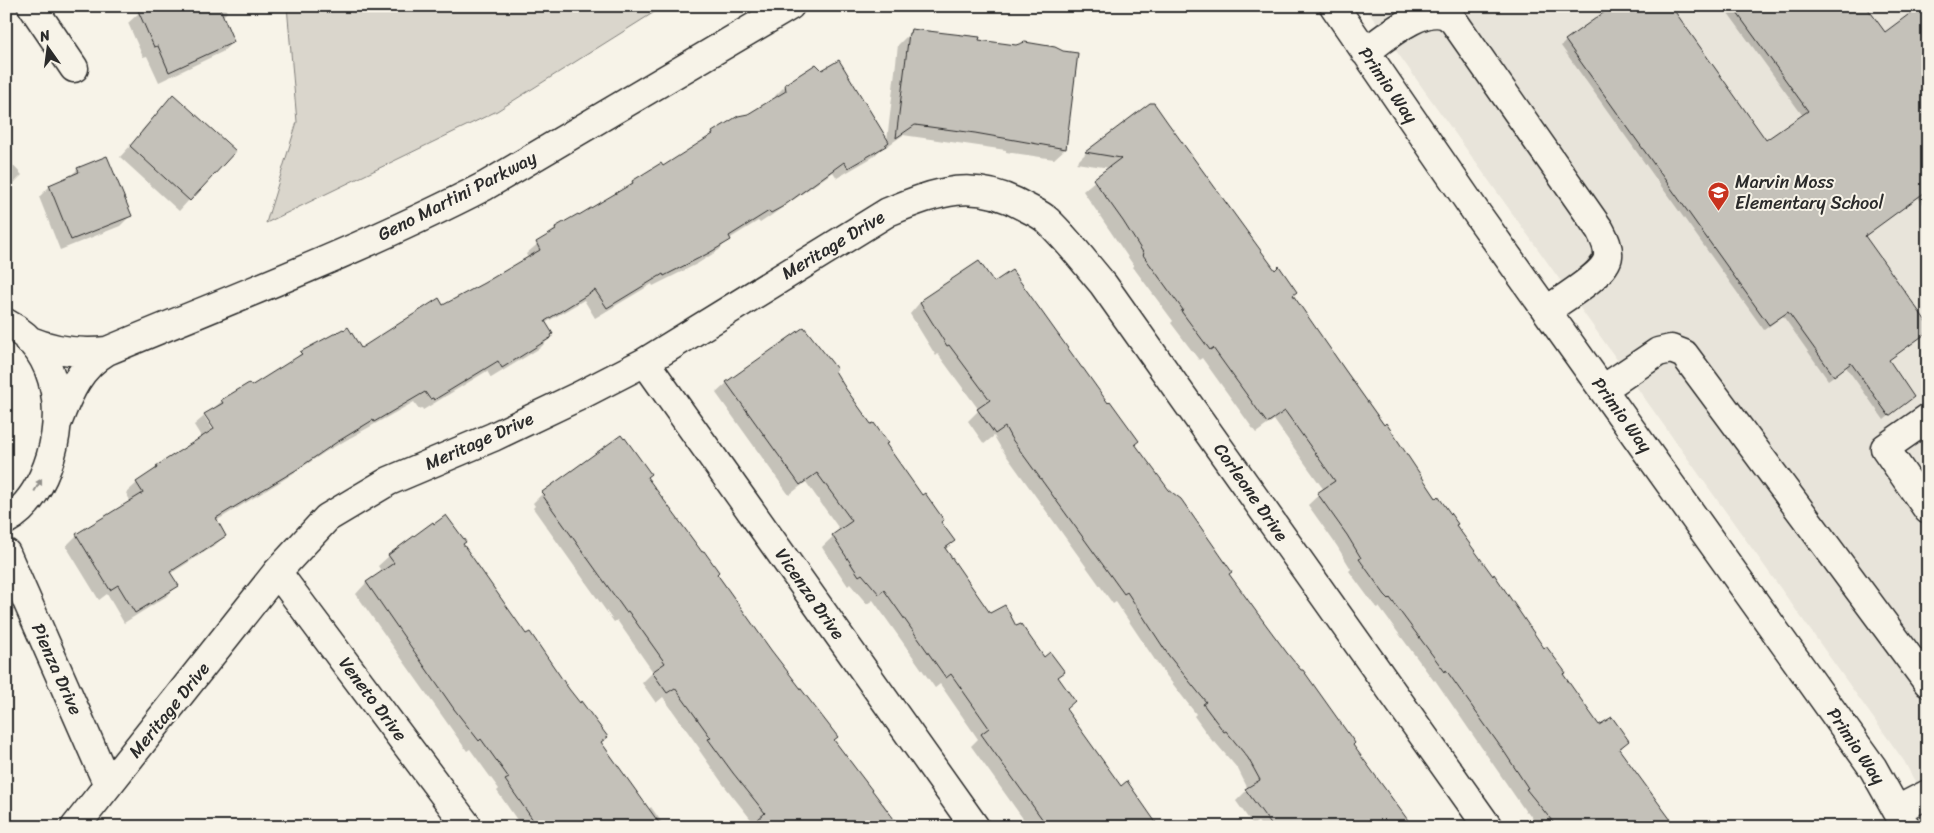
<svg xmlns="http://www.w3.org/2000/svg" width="1934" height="833" font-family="Sriracha,sans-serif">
<rect width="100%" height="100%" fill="#f7f3e8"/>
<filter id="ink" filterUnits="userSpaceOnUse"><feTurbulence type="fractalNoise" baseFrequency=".02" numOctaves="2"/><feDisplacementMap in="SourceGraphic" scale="10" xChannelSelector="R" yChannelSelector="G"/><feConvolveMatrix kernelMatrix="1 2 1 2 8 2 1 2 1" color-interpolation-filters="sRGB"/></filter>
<g filter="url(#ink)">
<path fill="#e8e4da" d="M 1364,6 L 1928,6 L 1928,806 L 1904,761 Z"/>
<path fill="#dad6cc" stroke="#82807c" d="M 287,6 L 664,6 L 497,111 L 266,223 L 297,122 Z"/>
<path fill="#0003" fill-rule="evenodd" d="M 98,6 L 109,6 L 103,12 Z
M 153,6 L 224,6 L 227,12 L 222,17 L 233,42 L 222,52 L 159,82 L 147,56 L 143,57 L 128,23 L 139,13 Z
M 1723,6 L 1865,6 L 1884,34 L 1928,6 L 1928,211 L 1918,197 L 1864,237 L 1888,360 L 1912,397 L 1884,420 L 1846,367 L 1828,380 L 1783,316 L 1764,330 L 1561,46 L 1566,41 L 1766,141 L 1803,116 Z
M 912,31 L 978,41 L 1065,149 L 1054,159 L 1006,152 L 1006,150 L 903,135 L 886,147 L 886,144 L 873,157 L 837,178 L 833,172 L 769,217 L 760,223 L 758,221 L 729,239 L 719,250 L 697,264 L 653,286 L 652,284 L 595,318 L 584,300 L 545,323 L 551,337 L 540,348 L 491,378 L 487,371 L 423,410 L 422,408 L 419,409 L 414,402 L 325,452 L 283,480 L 216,521 L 225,536 L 214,546 L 170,574 L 177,586 L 167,596 L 124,623 L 107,594 L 99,600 L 66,546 L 77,535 L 131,502 L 126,493 L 137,483 L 148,476 L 157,467 L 202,438 L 194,425 L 222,401 L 251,388 L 292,362 L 301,353 L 360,350 L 443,307 L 528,258 L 526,254 L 556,228 L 578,217 L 626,188 L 632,182 L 662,168 L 706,140 L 713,133 L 776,99 L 775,96 L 786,85 L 887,141 L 898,45 ZM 204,416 L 207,416 L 218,434 L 216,435 Z
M 173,96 L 189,200 L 179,211 L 120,157 L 142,133 L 141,131 Z
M 1151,104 L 1292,295 L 1599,726 L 1627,741 L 1618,750 L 1674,827 L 1539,827 L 1527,811 L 1526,812 L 1435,680 L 1434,681 L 1379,607 L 1378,608 L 1374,605 L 1349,571 L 1351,569 L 1337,546 L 1308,505 L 1324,490 L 1274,420 L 1256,433 L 1202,358 L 1199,360 L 1171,323 L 1173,321 L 1133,267 L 1134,266 L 1083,191 L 1110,168 L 1076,163 L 1086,153 Z
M 6,158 L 22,175 L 6,191 Z
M 78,169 L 131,215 L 120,226 L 60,250 L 39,197 L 50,186 L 68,178 Z
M 979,263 L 994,284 L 1134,445 L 1351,746 L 1408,822 L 1409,821 L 1413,827 L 1262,827 L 1258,822 L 1253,825 L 1236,801 L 1248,789 L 1238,769 L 1214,741 L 1213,742 L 1194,716 L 1196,714 L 1159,666 L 1116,602 L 1113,604 L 1001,448 L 994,436 L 984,444 L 968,421 L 979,410 L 938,354 L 936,356 L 910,314 L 922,300 Z
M 833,371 L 954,541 L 945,550 L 990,615 L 1016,628 L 1044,659 L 1063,672 L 1057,678 L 1065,709 L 1120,787 L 1158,827 L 1029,827 L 971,746 L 978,739 L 940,684 L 935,688 L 873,600 L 867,604 L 850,584 L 848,586 L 823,549 L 822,547 L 840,530 L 806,482 L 789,495 L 716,393 L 727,383 Z
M 646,477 L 833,740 L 882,805 L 883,803 L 899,827 L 757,827 L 723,784 L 699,750 L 700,749 L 663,697 L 656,703 L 642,683 L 653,672 L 617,620 L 614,622 L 533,508 L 535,506 L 533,503 L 543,493 Z
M 462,544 L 526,636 L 606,737 L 600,743 L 648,810 L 651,807 L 665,827 L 522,827 L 497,791 L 499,789 L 470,749 L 467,751 L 356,594 L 366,583 L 382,572 L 378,566 L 389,556 Z"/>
<path fill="#c4c1b9" stroke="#2b2b2b" d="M 136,6 L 219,6 L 234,42 L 169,72 L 158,46 L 154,47 Z
M 1613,6 L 1671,6 L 1766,140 L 1808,111 L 1732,6 L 1866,6 L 1885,32 L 1920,6 L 1928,6 L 1928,190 L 1865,236 L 1928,324 L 1928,332 L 1889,360 L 1914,397 L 1889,416 L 1851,363 L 1834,376 L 1788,312 L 1769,325 L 1565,40 Z
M 911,29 L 980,37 L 979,40 L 1016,45 L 1025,42 L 1055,47 L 1063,51 L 1078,53 L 1066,149 L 975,133 L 915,125 L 896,138 L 909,33 L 910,33 Z
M 839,60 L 889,142 L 885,145 L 886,146 L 848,168 L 844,162 L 782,207 L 771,213 L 769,211 L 729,236 L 731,240 L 709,253 L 664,276 L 663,274 L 607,308 L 595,290 L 545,321 L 553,334 L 551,335 L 552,337 L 502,368 L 498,361 L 434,400 L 433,398 L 430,399 L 425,392 L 374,422 L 373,420 L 337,442 L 296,470 L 216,518 L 226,536 L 170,572 L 179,586 L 135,613 L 118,585 L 110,590 L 76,534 L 143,493 L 136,482 L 157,468 L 156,466 L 214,429 L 204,414 L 223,403 L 221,400 L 249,383 L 251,386 L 302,354 L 300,352 L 343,329 L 344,330 L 348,327 L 361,348 L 439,298 L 443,305 L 484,283 L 540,250 L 536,242 L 556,230 L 555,227 L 578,214 L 579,215 L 633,183 L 632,181 L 661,163 L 663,166 L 713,134 L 712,132 L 738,116 L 748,114 L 786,91 L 785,84 L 816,64 L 822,70 Z
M 173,94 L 236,151 L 190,201 L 130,146 Z
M 1150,103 L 1154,103 L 1168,123 L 1275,270 L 1279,266 L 1297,292 L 1293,295 L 1345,370 L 1384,425 L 1386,423 L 1436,498 L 1438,496 L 1458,524 L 1456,525 L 1493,576 L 1494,574 L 1544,648 L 1546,646 L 1566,673 L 1563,674 L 1599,725 L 1612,717 L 1629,741 L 1619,749 L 1676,827 L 1557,827 L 1526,789 L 1528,788 L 1505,753 L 1446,670 L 1445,672 L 1390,598 L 1389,599 L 1385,595 L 1359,559 L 1361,558 L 1347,535 L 1317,493 L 1335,481 L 1285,411 L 1267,423 L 1213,348 L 1210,350 L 1181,311 L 1183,310 L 1143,255 L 1144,254 L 1123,221 L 1093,179 L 1121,158 L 1085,152 Z
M 107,156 L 132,216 L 71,240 L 49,185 L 79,172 L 77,168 Z
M 979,261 L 994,282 L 1012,270 L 1082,368 L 1083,368 L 1108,403 L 1110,401 L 1139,441 L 1135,444 L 1169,490 L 1181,499 L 1232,572 L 1229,574 L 1258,614 L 1287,653 L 1301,670 L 1303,670 L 1355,743 L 1353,745 L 1413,827 L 1273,827 L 1245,789 L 1260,780 L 1248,758 L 1226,731 L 1224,732 L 1203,704 L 1206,702 L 1169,656 L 1127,592 L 1124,594 L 1011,438 L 1005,427 L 995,434 L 977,409 L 990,400 L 949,345 L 947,346 L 920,303 L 923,301 L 922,299 Z
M 804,327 L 837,369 L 835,371 L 846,389 L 871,424 L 874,423 L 888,443 L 886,444 L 922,495 L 925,493 L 944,520 L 941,522 L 955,541 L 945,548 L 990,613 L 1005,605 L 1016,626 L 1021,624 L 1044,657 L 1050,652 L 1065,672 L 1058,677 L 1075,701 L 1066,709 L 1121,786 L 1127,781 L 1159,827 L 1048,827 L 981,734 L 989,728 L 951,674 L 946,678 L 884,590 L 879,594 L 862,574 L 859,576 L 832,535 L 852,521 L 817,473 L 800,485 L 726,382 Z
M 621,435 L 624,439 L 625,438 L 651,474 L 647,477 L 702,552 L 704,551 L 719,572 L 717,574 L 771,650 L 838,737 L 834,740 L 900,827 L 749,827 L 765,813 L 733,773 L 708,739 L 711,738 L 675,688 L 667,693 L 652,672 L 665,663 L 628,611 L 626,612 L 543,496 L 545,495 L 542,492 Z
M 446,515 L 466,542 L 463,544 L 526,634 L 530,632 L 569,689 L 580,703 L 581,701 L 608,737 L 601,742 L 662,827 L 538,827 L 505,780 L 509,778 L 481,739 L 479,741 L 454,709 L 366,582 L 394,563 L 388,555 L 433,522 L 434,524 Z"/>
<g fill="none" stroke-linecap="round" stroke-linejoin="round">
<defs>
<path id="minor" d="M 32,6 L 74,68
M 1334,6 L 1478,215 L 1873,768 L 1906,827
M 1365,52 C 1384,39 1422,5 1446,15 C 1449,17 1453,20 1455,23 L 1600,230 C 1604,238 1609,247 1608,256 C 1607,273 1561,300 1547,310
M 6,323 C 63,352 67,425 43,477 C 35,494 23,511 6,520
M 28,340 C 54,351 79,354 107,351
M 645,362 L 975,827
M 1603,389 L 1658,352 L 1671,349 L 1684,354 L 1928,683
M 1928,418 L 1885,448 L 1928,510
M 58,421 C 69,392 80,367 107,351 C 234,298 363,249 485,186 L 790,6
M 6,553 L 108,785
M 277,572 L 468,827
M 1897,810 L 1928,794
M 75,827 L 277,572 L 327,518 L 389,481 L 493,437 L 579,396 L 645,362 L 888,212 C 939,191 974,178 1025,207 C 1033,211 1042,215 1048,221 C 1068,240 1085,263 1103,284 L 1488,827"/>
</defs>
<use href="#minor" stroke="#2b2b2b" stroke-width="31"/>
<use href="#minor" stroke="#f7f3e8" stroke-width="28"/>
</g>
<defs><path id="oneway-solid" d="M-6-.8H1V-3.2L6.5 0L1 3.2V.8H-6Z" transform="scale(1.25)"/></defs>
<use fill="#918f8a" href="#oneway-solid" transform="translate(38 485) rotate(-60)"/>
</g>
<defs>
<symbol id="school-pin" viewBox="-11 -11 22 30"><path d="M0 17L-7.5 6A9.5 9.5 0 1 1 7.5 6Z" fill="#c8321e" stroke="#f7f3e8"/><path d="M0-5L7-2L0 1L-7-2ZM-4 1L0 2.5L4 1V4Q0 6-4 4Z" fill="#fff"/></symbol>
</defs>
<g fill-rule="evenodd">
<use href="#school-pin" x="1706" y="180" width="25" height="34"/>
</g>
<g text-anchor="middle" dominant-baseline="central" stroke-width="4" stroke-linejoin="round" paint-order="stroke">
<g font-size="18" fill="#2b2b2b" stroke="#f7f3e8">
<text transform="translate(1388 85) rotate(55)">Primio Way</text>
<text transform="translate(457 196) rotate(-27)">Geno Martini Parkway</text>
<text transform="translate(833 245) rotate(-31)">Meritage Drive</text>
<text transform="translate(1622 415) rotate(54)">Primio Way</text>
<text transform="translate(479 441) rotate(-24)">Meritage Drive</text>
<text transform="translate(1251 492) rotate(55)">Corleone Drive</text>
<text transform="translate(810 594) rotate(55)">Vicenza Drive</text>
<text transform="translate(57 669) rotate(66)">Pienza Drive</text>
<text transform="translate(373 699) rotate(53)">Veneto Drive</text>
<text transform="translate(169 710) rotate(-51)">Meritage Drive</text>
<text transform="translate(1856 746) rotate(56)">Primio Way</text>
</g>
<g font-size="18" fill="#2b2b2b" stroke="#f7f3e8" text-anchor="start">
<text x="1735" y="182">Marvin Moss<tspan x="1735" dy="21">Elementary School</tspan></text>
</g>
</g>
<rect width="1934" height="833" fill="none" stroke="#f7f3e8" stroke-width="25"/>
<rect x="12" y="12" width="1909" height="808" fill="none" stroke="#2b2b2b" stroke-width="2" filter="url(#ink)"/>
<g transform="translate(48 48) rotate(346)" stroke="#f7f3e8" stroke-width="4" paint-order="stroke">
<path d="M0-4L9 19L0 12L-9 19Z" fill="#2b2b2b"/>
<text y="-8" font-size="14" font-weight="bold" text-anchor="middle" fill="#2b2b2b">N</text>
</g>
</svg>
